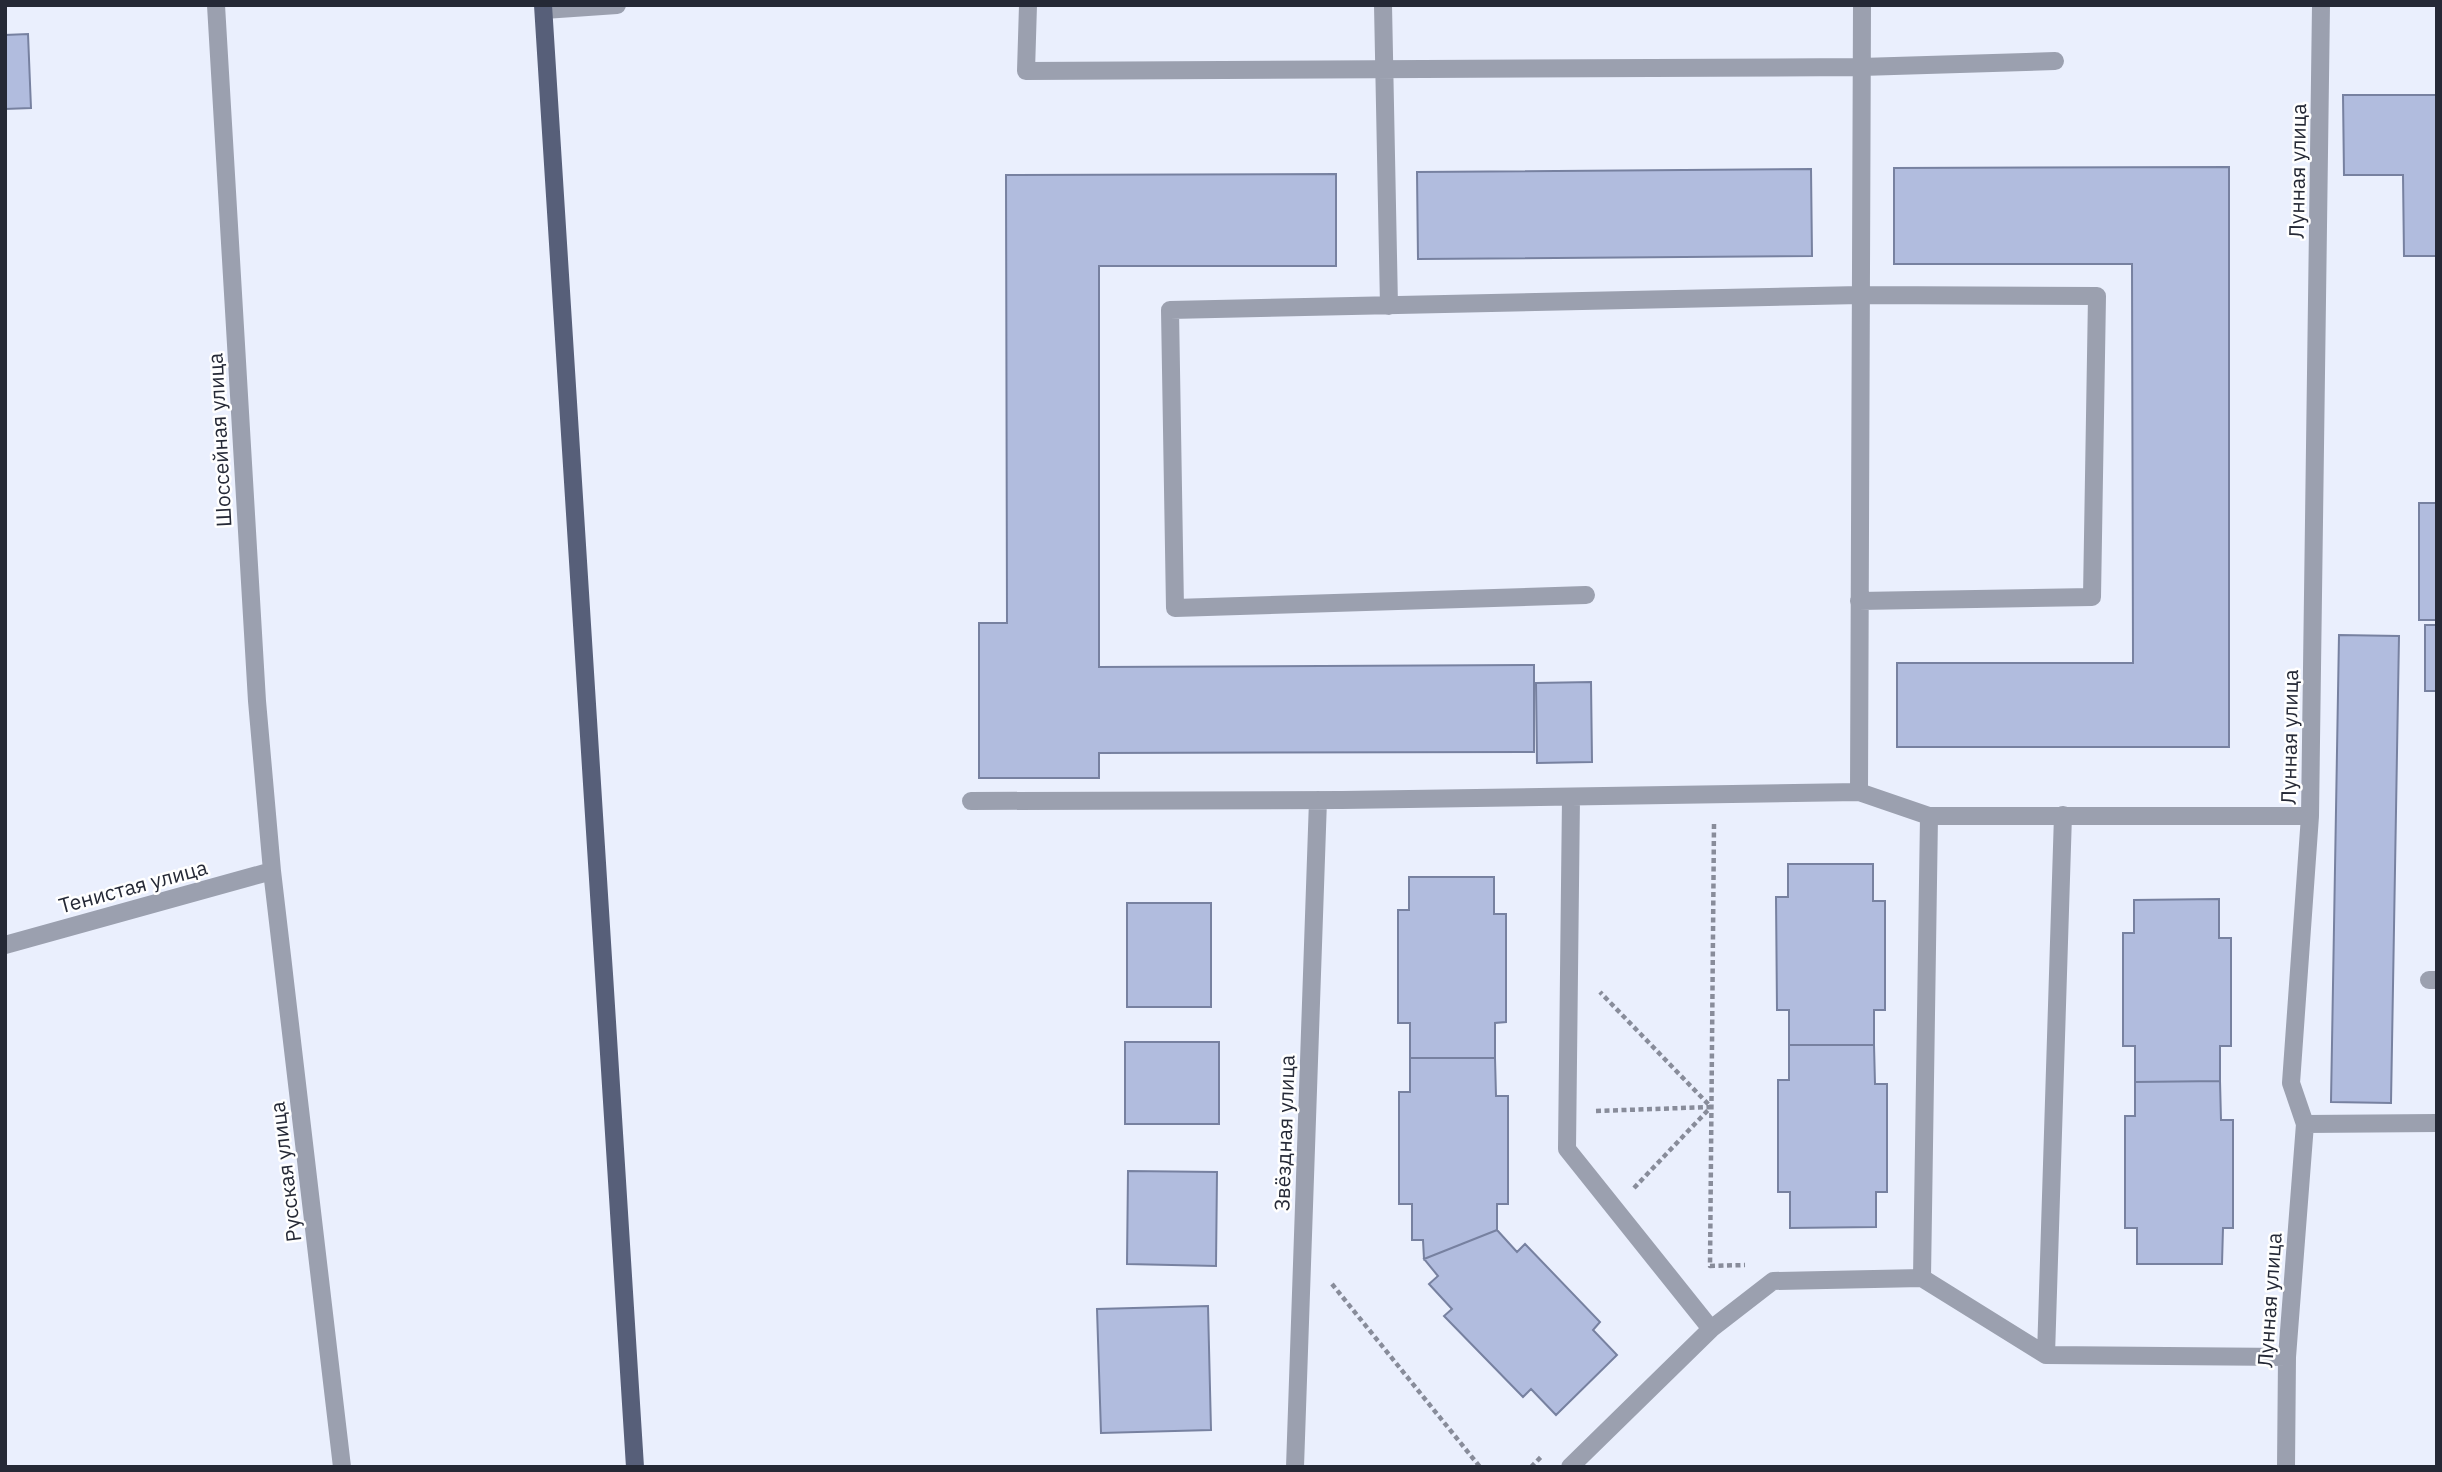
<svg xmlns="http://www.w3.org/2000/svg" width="2442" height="1472" font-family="'IBM Plex Sans',sans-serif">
<rect width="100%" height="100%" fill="#eaeffd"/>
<path fill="#b1bcde" stroke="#7781a0" stroke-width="2" d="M 28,34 L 31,108 L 5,109 L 5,35 Z
M 2343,95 L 2437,95 L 2437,256 L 2404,256 L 2403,175 L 2344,175 Z
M 2229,167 L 2229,747 L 1897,747 L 1897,663 L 2133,663 L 2132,264 L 1894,264 L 1894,168 Z
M 1811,169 L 1812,256 L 1418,259 L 1417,172 Z
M 1336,174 L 1336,266 L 1099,266 L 1099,667 L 1534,665 L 1534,752 L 1099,753 L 1099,778 L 979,778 L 979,623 L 1007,623 L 1006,175 Z
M 2419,503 L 2437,503 L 2437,620 L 2419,620 Z
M 2425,625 L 2437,625 L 2437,691 L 2425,691 Z
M 2339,635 L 2399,636 L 2391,1103 L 2331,1102 Z
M 1591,682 L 1592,762 L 1537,763 L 1536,683 Z
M 1788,864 L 1873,864 L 1873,901 L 1885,901 L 1885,1010 L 1874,1010 L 1874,1045 L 1789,1045 L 1789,1010 L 1777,1010 L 1776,897 L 1788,897 Z
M 1409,877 L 1494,877 L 1494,914 L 1506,914 L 1506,1022 L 1495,1023 L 1495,1058 L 1410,1058 L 1410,1023 L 1398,1023 L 1398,910 L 1409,910 Z
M 2219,899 L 2219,938 L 2231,938 L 2231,1046 L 2220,1046 L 2220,1081 L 2135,1082 L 2135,1046 L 2123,1046 L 2123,933 L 2134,933 L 2134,900 Z
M 1127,903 L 1211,903 L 1211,1007 L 1127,1007 Z
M 1125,1042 L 1219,1042 L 1219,1124 L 1125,1124 Z
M 1789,1045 L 1874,1045 L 1875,1084 L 1887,1084 L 1887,1192 L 1876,1192 L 1876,1227 L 1790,1228 L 1790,1192 L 1778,1192 L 1778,1080 L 1789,1080 Z
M 1410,1058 L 1495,1058 L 1496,1096 L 1508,1096 L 1508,1204 L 1497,1204 L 1497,1230 L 1424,1259 L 1423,1240 L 1412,1240 L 1412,1204 L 1399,1204 L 1399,1092 L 1410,1092 Z
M 2220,1081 L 2221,1120 L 2233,1120 L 2233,1228 L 2223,1228 L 2222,1264 L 2137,1264 L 2137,1228 L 2125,1228 L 2125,1116 L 2135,1116 L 2135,1082 Z
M 1128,1171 L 1217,1172 L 1216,1266 L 1127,1264 Z
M 1497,1230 L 1517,1252 L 1525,1244 L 1600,1322 L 1593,1330 L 1617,1355 L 1556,1415 L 1531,1389 L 1523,1397 L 1444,1316 L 1452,1309 L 1429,1284 L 1438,1276 L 1424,1259 Z
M 1208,1306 L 1211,1430 L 1101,1433 L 1097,1309 Z"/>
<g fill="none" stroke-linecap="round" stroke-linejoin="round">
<path stroke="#888c9a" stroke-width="4.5" stroke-dasharray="5 3.5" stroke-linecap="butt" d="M 1714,824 L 1710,1266 L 1745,1265
M 1596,1111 L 1711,1107 L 1600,992
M 1634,1188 L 1710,1108
M 1332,1284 L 1480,1467
M 1531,1467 L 1543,1455"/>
<path stroke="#9ba0af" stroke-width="18" d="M 216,5 L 257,701 L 272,871 L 342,1467
M 1028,5 L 1026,71 L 1861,67 L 2055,61
M 1383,5 L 1389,306
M 544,10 L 617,5
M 1586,595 L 1175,608 L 1170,310 L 1860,295 L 2097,296 L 2092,597 L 1859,601
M 1859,792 L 1929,816 L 2310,816
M 971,801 L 1342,800 L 1859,792 L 1862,5
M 5,945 L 272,871
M 2429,980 L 2437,980
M 2305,1124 L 2437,1123
M 1922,1278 L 1929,816
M 1711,1329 L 1773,1281 L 1922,1278 L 2046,1355 L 2287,1357
M 2046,1355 L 2063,815
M 1295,1467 L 1318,800
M 1570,1467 L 1711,1329 L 1567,1149 L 1571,797
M 2286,1467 L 2287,1357 L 2305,1124 L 2291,1083 L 2310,816 L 2321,5"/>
<path stroke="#575f79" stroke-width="18" d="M 543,5 L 635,1467"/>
</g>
<g text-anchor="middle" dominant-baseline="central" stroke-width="5" stroke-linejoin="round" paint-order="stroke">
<g font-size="21" fill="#252936" stroke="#fff">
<text transform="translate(2297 171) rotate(-89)">Лунная улица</text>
<text transform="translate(219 440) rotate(-93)">Шоссейная улица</text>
<text transform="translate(2289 737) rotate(-89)">Лунная улица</text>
<text transform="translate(133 886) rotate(-15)">Тенистая улица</text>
<text transform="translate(1284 1133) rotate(-88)">Звёздная улица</text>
<text transform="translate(285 1172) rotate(-97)">Русская улица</text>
<text transform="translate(2269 1300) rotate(-86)">Лунная улица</text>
</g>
</g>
<rect width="2442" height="1472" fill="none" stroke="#252936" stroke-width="14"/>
</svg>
